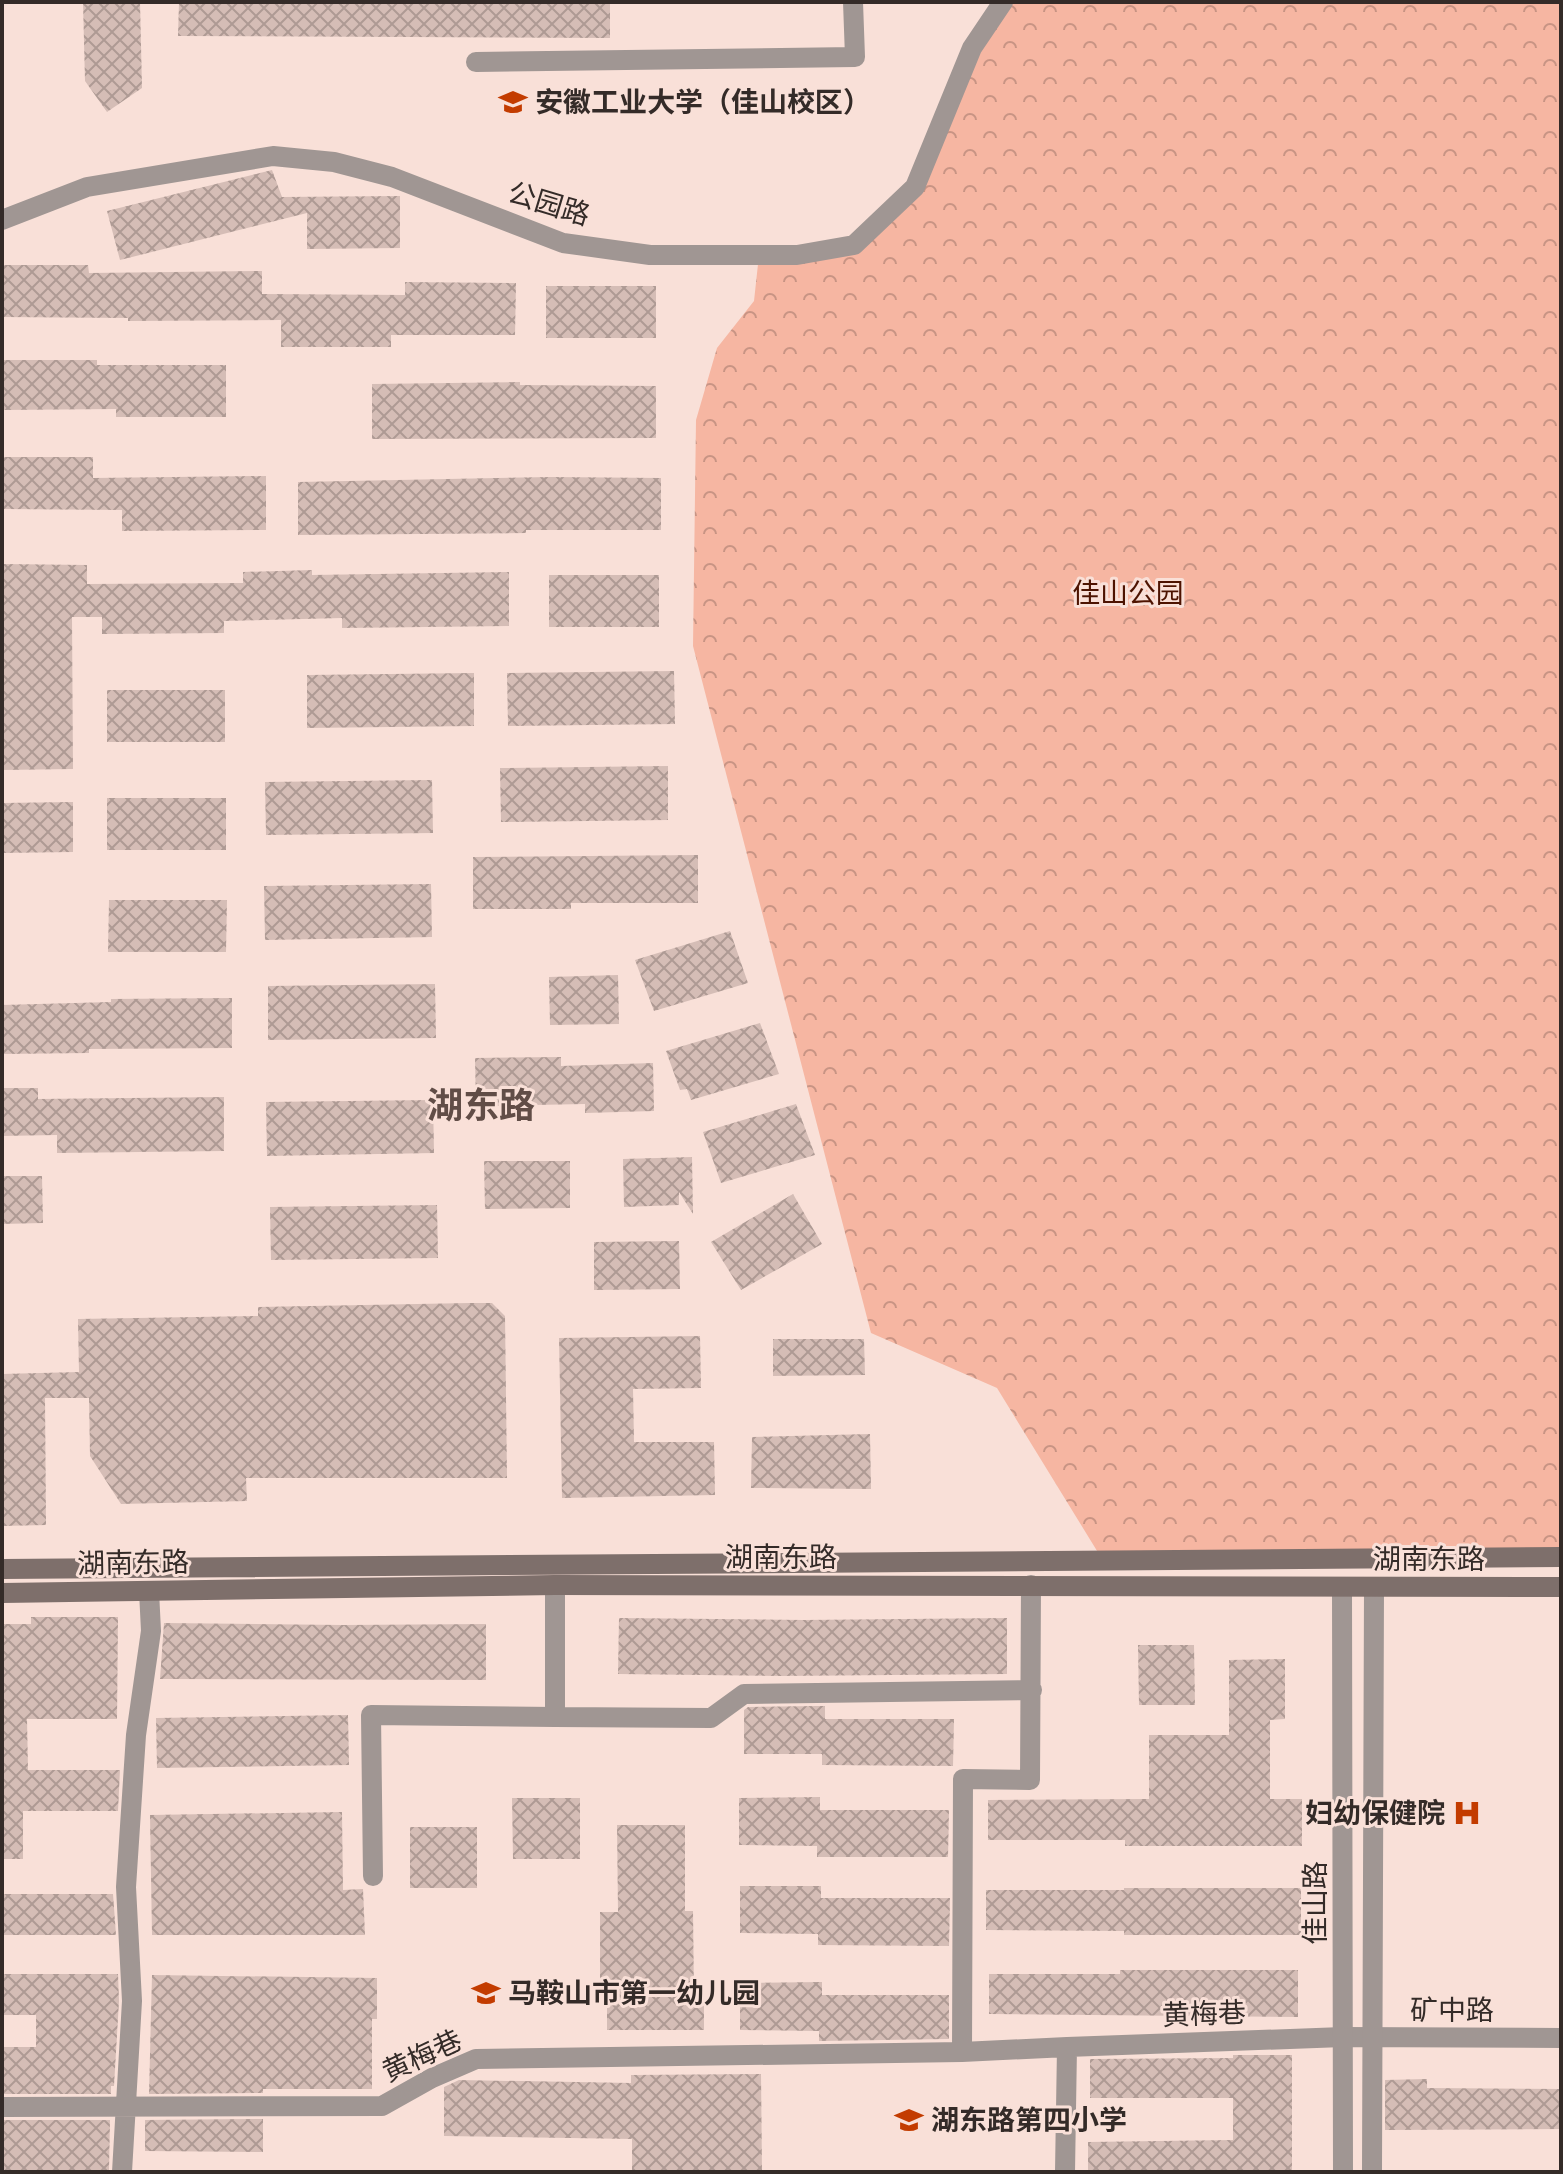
<svg xmlns="http://www.w3.org/2000/svg" width="1563" height="2174" font-family="Jost,'Noto Sans SC',sans-serif">
<defs>
<pattern id="park-crowns" width="20" height="18" patternUnits="userSpaceOnUse" patternTransform="scale(2)"><rect width="20" height="18" fill="#f6b6a2"/><path d="M2 6a3 3 0 1 1 6 0M12 15a3 3 0 1 1 6 0" fill="none" stroke="#c89484"/></pattern>
<pattern id="building-cross-hatch" width="8" height="8" patternUnits="userSpaceOnUse" patternTransform="scale(2)"><rect width="8" height="8" fill="#d5bdb6"/><path d="M0 0l8 8M0 8l8-8" fill="none" stroke="#ae9a94"/></pattern>
</defs>
<rect width="100%" height="100%" fill="#f9e0d8"/>
<path fill="url(#park-crowns)" d="M 1004,2 L 1561,2 L 1561,1557 L 1102,1559 L 997,1388 L 871,1333 L 693,646 L 696,420 L 717,348 L 754,301 L 759,255 L 854,245 L 916,188 Z"/>
<path fill="url(#building-cross-hatch)" d="M 83,2 L 140,2 L 142,88 L 107,112 L 85,81 Z
M 179,2 L 610,2 L 610,38 L 178,36 Z
M 272,170 L 282,197 L 400,196 L 400,248 L 307,249 L 307,213 L 120,260 L 107,211 Z
M 2,265 L 88,265 L 89,273 L 262,271 L 262,294 L 405,295 L 405,282 L 516,283 L 515,335 L 391,335 L 391,347 L 281,347 L 281,320 L 128,321 L 128,318 L 2,317 Z
M 546,286 L 656,286 L 656,338 L 546,338 Z
M 2,360 L 97,360 L 97,365 L 226,365 L 226,417 L 116,417 L 116,409 L 2,410 Z
M 520,382 L 520,385 L 656,386 L 656,438 L 372,439 L 372,384 Z
M 2,457 L 93,457 L 93,478 L 266,476 L 266,530 L 122,531 L 122,510 L 2,509 Z
M 551,477 L 661,478 L 661,530 L 526,530 L 526,533 L 298,535 L 298,482 Z
M 2,564 L 87,565 L 87,584 L 243,583 L 243,572 L 312,570 L 312,575 L 509,572 L 509,626 L 342,628 L 342,618 L 224,621 L 224,633 L 102,634 L 102,617 L 72,617 L 73,769 L 2,770 Z
M 549,575 L 659,575 L 659,627 L 549,627 Z
M 674,671 L 675,724 L 508,726 L 507,673 Z
M 474,673 L 474,726 L 307,728 L 307,675 Z
M 107,690 L 225,690 L 225,742 L 107,742 Z
M 668,766 L 668,820 L 501,822 L 500,768 Z
M 432,780 L 433,833 L 266,835 L 265,782 Z
M 107,798 L 226,798 L 226,850 L 107,850 Z
M 73,802 L 73,852 L 2,853 L 2,803 Z
M 698,855 L 698,903 L 571,903 L 571,909 L 473,909 L 473,857 Z
M 431,884 L 432,937 L 265,940 L 264,886 Z
M 109,900 L 227,900 L 226,952 L 108,952 Z
M 730,931 L 748,983 L 654,1011 L 635,960 Z
M 618,975 L 619,1024 L 550,1025 L 549,977 Z
M 435,984 L 436,1038 L 268,1040 L 268,986 Z
M 232,998 L 232,1048 L 89,1049 L 89,1053 L 2,1054 L 2,1005 L 111,1002 L 111,999 Z
M 760,1023 L 779,1074 L 691,1100 L 687,1089 L 680,1090 L 666,1051 Z
M 561,1057 L 561,1066 L 653,1063 L 654,1111 L 585,1113 L 585,1104 L 476,1106 L 475,1058 Z
M 2,1088 L 38,1088 L 38,1099 L 224,1097 L 224,1151 L 57,1153 L 57,1135 L 2,1136 Z
M 433,1100 L 434,1153 L 267,1156 L 266,1102 Z
M 796,1104 L 815,1155 L 721,1183 L 703,1132 Z
M 692,1157 L 693,1214 L 679,1192 L 679,1205 L 624,1207 L 623,1159 Z
M 484,1161 L 570,1161 L 570,1208 L 485,1209 Z
M 2,1176 L 42,1176 L 43,1223 L 2,1224 Z
M 793,1194 L 822,1244 L 741,1290 L 711,1242 Z
M 437,1205 L 438,1258 L 271,1260 L 270,1207 Z
M 679,1241 L 680,1289 L 594,1290 L 594,1242 Z
M 470,1303 L 492,1303 L 505,1316 L 507,1478 L 246,1478 L 247,1501 L 121,1504 L 90,1456 L 89,1398 L 45,1398 L 46,1525 L 2,1526 L 2,1374 L 79,1372 L 78,1319 L 258,1316 L 258,1307 Z
M 700,1336 L 701,1388 L 633,1389 L 634,1442 L 714,1442 L 715,1495 L 562,1498 L 559,1338 Z
M 773,1339 L 864,1339 L 865,1375 L 773,1376 Z
M 870,1434 L 871,1489 L 751,1488 L 752,1437 Z
M 31,1617 L 118,1617 L 117,1719 L 27,1719 L 28,1770 L 120,1770 L 118,1811 L 23,1811 L 23,1859 L 2,1859 L 2,1624 L 31,1624 Z
M 619,1618 L 803,1620 L 1007,1618 L 1007,1674 L 779,1676 L 618,1674 Z
M 164,1623 L 343,1625 L 486,1624 L 486,1680 L 160,1679 Z
M 1138,1645 L 1194,1645 L 1195,1705 L 1139,1705 Z
M 1285,1659 L 1285,1719 L 1270,1720 L 1270,1799 L 1302,1799 L 1302,1846 L 1125,1846 L 1125,1840 L 988,1840 L 988,1800 L 1149,1799 L 1149,1735 L 1229,1735 L 1229,1660 Z
M 817,1706 L 825,1706 L 825,1719 L 954,1719 L 953,1766 L 822,1765 L 822,1754 L 744,1754 L 744,1710 L 748,1707 Z
M 348,1715 L 349,1765 L 157,1768 L 156,1718 Z
M 820,1797 L 820,1810 L 949,1810 L 948,1857 L 817,1857 L 817,1846 L 739,1845 L 739,1798 Z
M 512,1798 L 580,1798 L 580,1859 L 513,1859 Z
M 342,1812 L 343,1890 L 363,1889 L 365,1935 L 152,1935 L 150,1815 Z
M 617,1825 L 685,1825 L 685,1911 L 693,1911 L 694,1998 L 704,1997 L 704,2030 L 607,2030 L 607,2001 L 600,2001 L 600,1912 L 618,1912 Z
M 410,1827 L 477,1827 L 477,1888 L 410,1888 Z
M 740,1886 L 821,1886 L 821,1898 L 950,1898 L 949,1946 L 818,1945 L 818,1934 L 740,1933 Z
M 1124,1888 L 1301,1888 L 1301,1935 L 1124,1935 L 1124,1931 L 986,1930 L 986,1890 L 1124,1890 Z
M 2,1894 L 113,1894 L 116,1935 L 2,1935 Z
M 1120,1970 L 1298,1970 L 1298,2017 L 989,2014 L 989,1974 L 1120,1974 Z
M 2,1974 L 118,1974 L 119,2001 L 114,2086 L 111,2086 L 111,2094 L 2,2094 L 2,2047 L 36,2047 L 36,2015 L 2,2015 Z
M 152,1975 L 377,1978 L 377,2019 L 372,2019 L 372,2089 L 263,2089 L 263,2093 L 149,2094 Z
M 822,1982 L 822,1995 L 949,1995 L 949,2039 L 819,2041 L 819,2031 L 740,2030 L 740,1983 Z
M 1233,2055 L 1292,2055 L 1292,2172 L 1088,2172 L 1088,2142 L 1233,2140 L 1233,2098 L 1090,2098 L 1090,2059 L 1233,2058 Z
M 761,2074 L 762,2172 L 632,2172 L 632,2139 L 444,2136 L 444,2087 L 459,2080 L 631,2083 L 631,2075 Z
M 1427,2079 L 1427,2088 L 1561,2089 L 1561,2129 L 1385,2130 L 1385,2080 Z
M 263,2119 L 263,2152 L 145,2151 L 145,2120 Z
M 2,2120 L 110,2120 L 109,2171 L 2,2170 Z"/>
<g fill="none" stroke-linecap="round" stroke-linejoin="round">
<path stroke="#a09693" stroke-width="20" d="M 476,62 L 855,57 L 853,2
M 555,1585 L 555,1717 L 711,1718 L 744,1694 L 1032,1690
M 1031,1585 L 1030,1780 L 963,1779 L 962,2052 L 1067,2047 L 1065,2172
M 373,1876 L 371,1715 L 555,1717
M 1067,2047 L 1343,2037 L 1561,2038
M 2,2107 L 382,2106 L 432,2078 L 476,2059 L 962,2052
M 122,2172 L 132,2001 L 126,1887 L 136,1735 L 151,1631 L 149,1591"/>
<path stroke="#a09693" stroke-width="20" d="M 2,220 L 87,187 L 273,156 L 334,162 L 392,177 L 563,243 L 650,255 L 797,255 L 854,245 L 915,187 L 972,48 L 1003,2
M 1342,1587 L 1343,2172
M 1372,2172 L 1374,1588"/>
<path stroke="#7e6f6b" stroke-width="20" d="M 2,1569 L 1561,1557
M 2,1593 L 555,1585 L 1561,1587"/>
</g>
<defs>
<symbol id="university-bare" viewBox="-9 -9 18 18"><path d="M0-5L7-2L0 1L-7-2ZM-4 1L0 2.5L4 1V4Q0 6-4 4Z" fill="#c33c00" stroke="#f9e0d8" stroke-width="2.5" paint-order="stroke"/></symbol>
<symbol id="hospital-bare" viewBox="-9 -9 18 18"><path d="M-5-5h3v3.5h4V-5h3V5h-3V1.5h-4V5h-3Z" fill="#c33c00" stroke="#f9e0d8" stroke-width="2.5" paint-order="stroke"/></symbol>
<symbol id="school-bare" viewBox="-9 -9 18 18"><path d="M0-5L7-2L0 1L-7-2ZM-4 1L0 2.5L4 1V4Q0 6-4 4Z" fill="#c33c00" stroke="#f9e0d8" stroke-width="2.5" paint-order="stroke"/></symbol>
</defs>
<g fill-rule="evenodd">
<use href="#university-bare" x="493" y="82" width="40" height="40"/>
<use href="#hospital-bare" x="1447" y="1793" width="40" height="40"/>
<use href="#school-bare" x="466" y="1973" width="40" height="40"/>
<use href="#school-bare" x="889" y="2100" width="40" height="40"/>
</g>
<g text-anchor="middle" dominant-baseline="central" stroke-width="6" stroke-linejoin="round" paint-order="stroke">
<g font-size="28" font-weight="bold" fill="#342b28" stroke="#f9e0d8" text-anchor="start">
<text x="535" y="102">安徽工业大学（佳山校区）</text>
<text x="1445" y="1813" text-anchor="end">妇幼保健院</text>
<text x="508" y="1993">马鞍山市第一幼儿园</text>
<text x="931" y="2120">湖东路第四小学</text>
</g>
<g font-size="28" fill="#342b28" stroke="#f9e0d8">
<text transform="translate(549 204) rotate(17)">公园路</text>
<text x="781" y="1557">湖南东路</text>
<text x="1429" y="1559">湖南东路</text>
<text transform="translate(133 1563) rotate(-1)">湖南东路</text>
<text transform="translate(1315 1903) rotate(-90)">佳山路</text>
<text x="1452" y="2010">矿中路</text>
<text transform="translate(1204 2014) rotate(-2)">黄梅巷</text>
<text transform="translate(422 2056) rotate(-25)">黄梅巷</text>
</g>
<g font-size="28" fill="#4d1301" stroke="#f9e0d8">
<text x="1128" y="593">佳山公园</text>
</g>
<g font-size="36" font-weight="bold" fill="#614d47" stroke="#f9e0d8">
<text x="481" y="1105">湖东路</text>
</g>
</g>
<rect width="1563" height="2174" fill="none" stroke="#342b28" stroke-width="8"/>
</svg>
